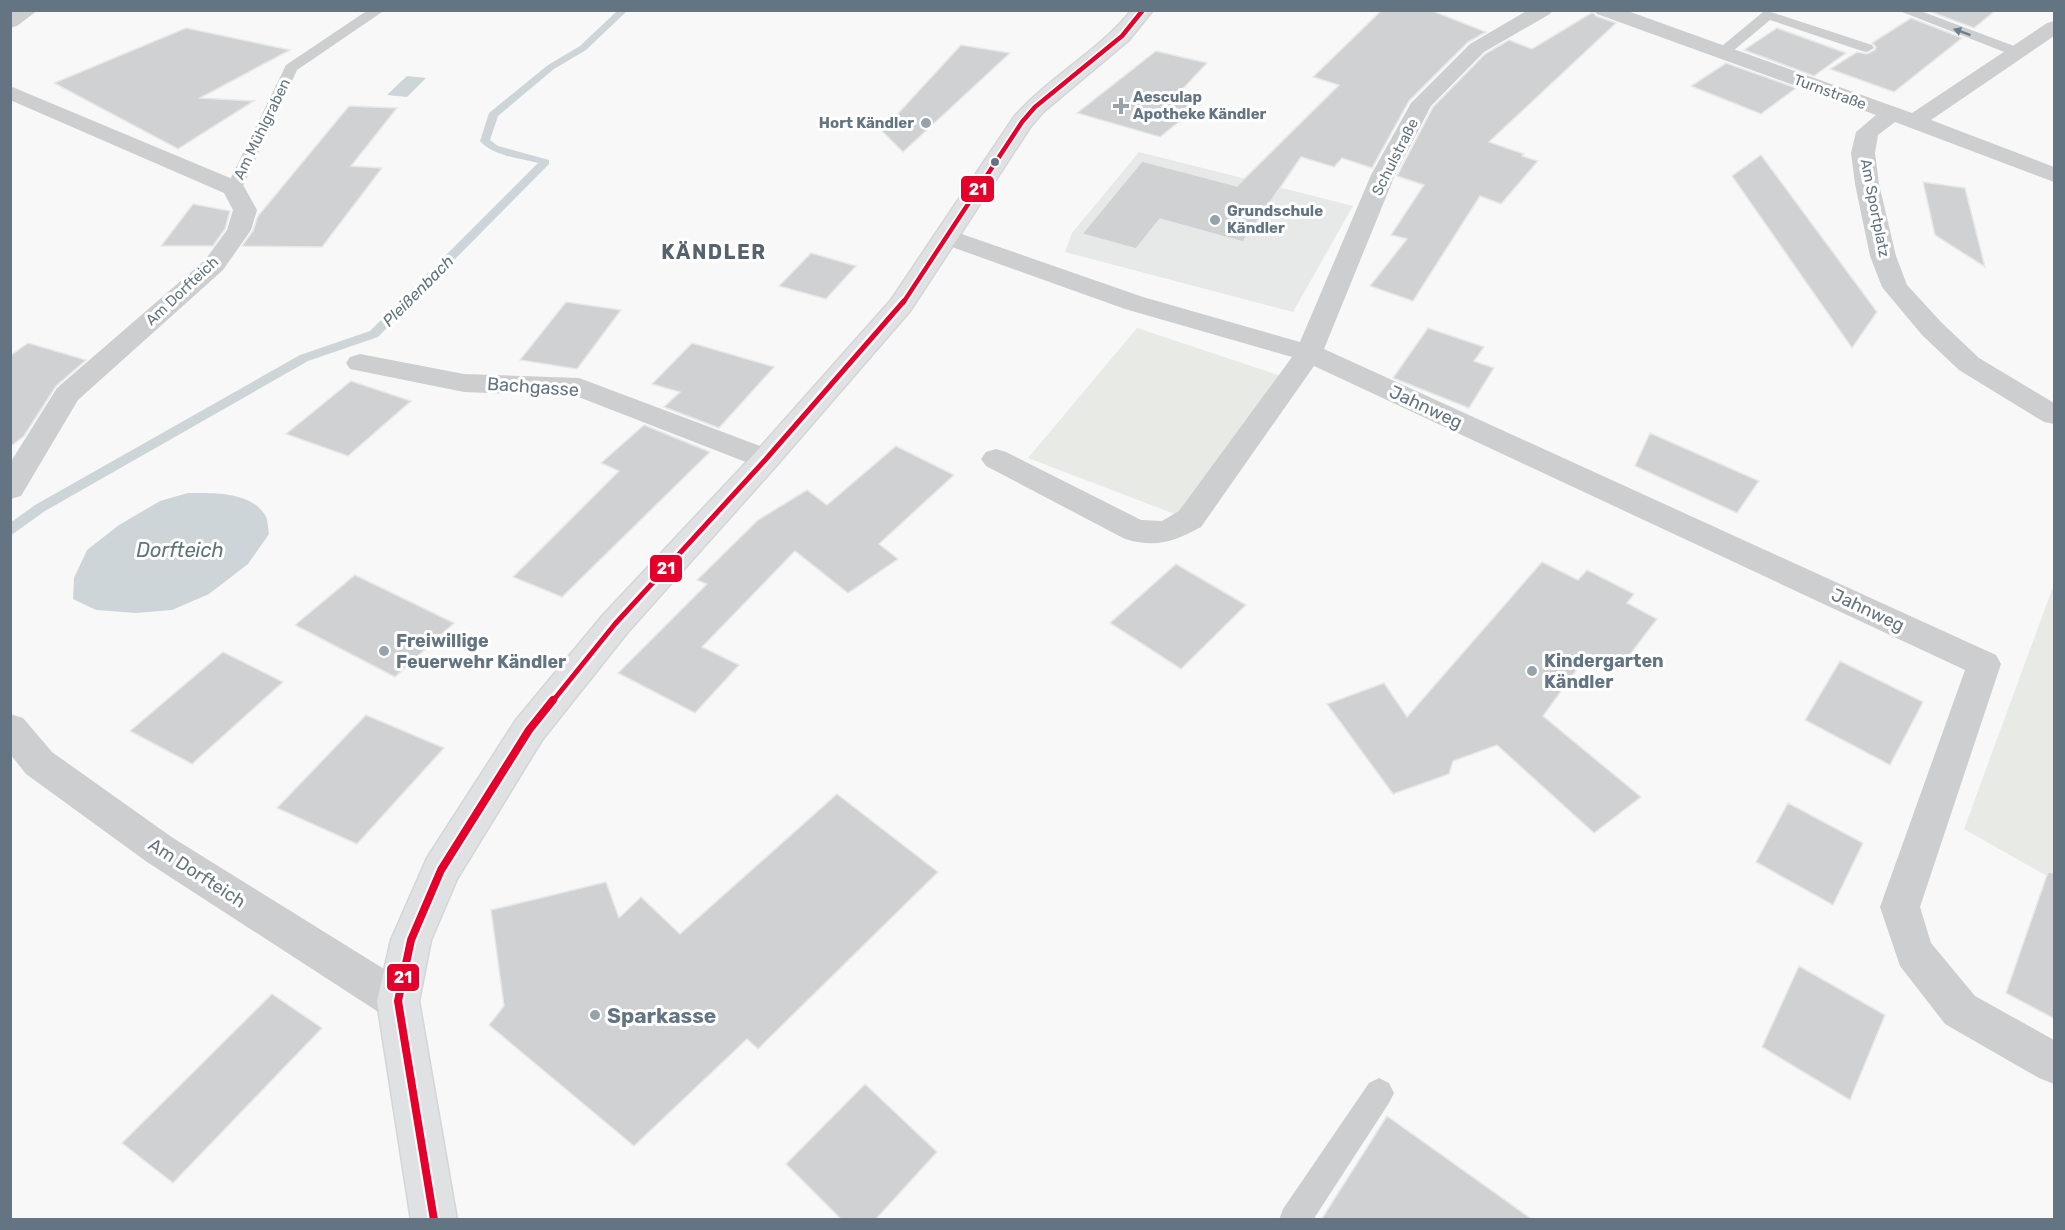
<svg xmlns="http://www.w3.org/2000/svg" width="2065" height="1230" font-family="Rubik,sans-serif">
<rect width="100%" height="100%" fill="#f8f8f8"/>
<path fill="#e7e8e8" d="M 1139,152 L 1353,206 L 1293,312 L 1065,252 L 1072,233 Z"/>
<path fill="#e7eae5" d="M 1137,328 L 1281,376 L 1180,516 L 1028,458 Z
M 2054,584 L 2054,880 L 1964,829 Z"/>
<path fill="#cdd5d8" d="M 407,76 L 426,78 L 407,97 L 387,95 Z
M 188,493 C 212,493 250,491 265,515 C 268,519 268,528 269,534 L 248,564 L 209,594 L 172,610 L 136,613 L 96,610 L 73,599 L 74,578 L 87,550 L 119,525 L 160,501 Z"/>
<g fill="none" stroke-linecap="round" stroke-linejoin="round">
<path fill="#cdd5d8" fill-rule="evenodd" d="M 618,10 L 628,10 L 586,50 L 554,69 L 498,116 L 490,140 L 498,146 L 549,160 L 549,164 L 378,337 L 308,361 L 45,511 L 10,536 L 10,523 L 35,505 L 300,355 L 370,331 L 538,163 C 519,158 493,156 480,141 L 489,113 L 548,65 L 580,46 Z"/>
</g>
<path fill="#cfd1d2" stroke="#e8e8e8" stroke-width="1.5" d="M 1382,10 L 1430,10 L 1486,32 L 1468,42 L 1409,101 L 1372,168 L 1342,158 L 1334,167 L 1301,157 L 1243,242 L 1160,219 L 1136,249 L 1082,234 L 1142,161 L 1237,186 L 1339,85 L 1313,77 Z
M 1926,10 L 1996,10 L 1974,28 Z
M 1593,12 L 1596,16 L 1616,23 L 1489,142 L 1524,154 L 1522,156 L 1538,161 L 1501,204 L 1480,196 L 1413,301 L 1370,286 L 1407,239 L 1391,235 L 1424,185 L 1397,176 L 1433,107 L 1485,54 L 1509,40 L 1532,49 Z
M 1911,18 L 1962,38 L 1894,92 L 1830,69 L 1857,52 L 1867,54 L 1875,50 L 1876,47 L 1872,43 Z
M 186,28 L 290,50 L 200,98 L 254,101 L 178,149 L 54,83 Z
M 1777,28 L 1846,53 L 1814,76 L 1744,50 Z
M 961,45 L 1010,53 L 903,152 L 882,131 Z
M 1156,51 L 1207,63 L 1175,97 L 1201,104 L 1160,137 L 1077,113 Z
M 1726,63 L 1796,88 L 1761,114 L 1691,86 Z
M 349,106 L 397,108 L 351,166 L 382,168 L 322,247 L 242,246 L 253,231 L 258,216 Z
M 1761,155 L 1877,312 L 1852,348 L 1732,176 Z
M 1923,182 L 1965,188 L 1985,267 L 1935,235 Z
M 193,204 L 230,211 L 225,229 L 213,246 L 161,246 Z
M 811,253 L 856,266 L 826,299 L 779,286 Z
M 566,302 L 621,310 L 577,369 L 520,360 Z
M 1428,328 L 1484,347 L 1474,361 L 1494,368 L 1469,408 L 1393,378 Z
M 28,343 L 86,360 L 56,386 L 24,436 L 10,447 L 10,356 Z
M 692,343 L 774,367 L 719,428 L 664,407 L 680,392 L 652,384 Z
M 351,381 L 411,401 L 348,456 L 286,434 Z
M 644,425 L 710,452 L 562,597 L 513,577 L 619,471 L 601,463 Z
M 1650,433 L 1759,481 L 1737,513 L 1635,466 Z
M 896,446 L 954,475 L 879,544 L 898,559 L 848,593 L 795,551 L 702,647 L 739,665 L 695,713 L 618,673 L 707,584 L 697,580 L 758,520 L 807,490 L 827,505 Z
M 1542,562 L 1578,580 L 1587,570 L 1634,594 L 1627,603 L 1657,619 L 1618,670 L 1588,654 L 1543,716 L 1641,797 L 1594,833 L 1497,745 L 1453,761 L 1449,774 L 1393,794 L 1327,704 L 1384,683 L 1407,717 Z
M 1176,564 L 1246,605 L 1181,669 L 1110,623 Z
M 355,575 L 454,623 L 395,677 L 295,625 Z
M 223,652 L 283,682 L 192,764 L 130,731 Z
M 1840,661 L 1923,702 L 1890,765 L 1805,720 Z
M 366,715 L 444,748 L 357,844 L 277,808 Z
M 837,794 L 938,872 L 758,1049 L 747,1039 L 634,1146 L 489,1025 L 504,1006 L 491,910 L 606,882 L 619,918 L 641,897 L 680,934 Z
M 1788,803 L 1863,843 L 1833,905 L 1756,862 Z
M 2048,872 L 2055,873 L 2055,1019 L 2006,993 Z
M 1799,966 L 1885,1015 L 1850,1100 L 1762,1047 Z
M 272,994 L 322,1028 L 173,1183 L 122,1143 Z
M 865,1084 L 937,1152 L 875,1220 L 842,1220 L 786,1164 Z
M 1387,1116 L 1533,1220 L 1321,1220 Z"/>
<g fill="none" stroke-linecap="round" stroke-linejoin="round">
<defs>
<path id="secondary" d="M 1132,10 L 1153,10 L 1129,40 L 1043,112 L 1031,126 L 910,311 L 776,466 L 627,633 L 542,740 L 457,879 L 431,940 L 419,1001 L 457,1220 L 411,1220 L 377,1001 L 391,940 L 427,858 L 516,720 L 603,615 L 756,452 L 891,300 L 1014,117 C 1049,77 1098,52 1132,10 Z"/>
</defs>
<use href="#secondary" stroke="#d4d5d6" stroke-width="3"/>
<path fill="#cdcecf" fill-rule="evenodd" d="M 368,10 L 385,10 L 297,70 L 242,188 L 234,193 L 228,191 L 226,188 L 286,65 Z
M 1897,10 L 1918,10 L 2022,49 L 2024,52 L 2022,55 L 2012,55 Z
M 1768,11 L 1872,45 L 1874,48 L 1867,52 L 1862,51 L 1770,20 L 1727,56 L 1717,56 L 1715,53 L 1717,50 L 1763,12 Z
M 1379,1078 L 1389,1083 L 1394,1093 L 1389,1103 L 1313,1220 L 1279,1220 L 1283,1209 L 1369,1083 Z"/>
<path fill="#cdcecf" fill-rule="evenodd" d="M 14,10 L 38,10 L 17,26 L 10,28 L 10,13 Z
M 1528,10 L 1553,10 L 1550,14 L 1484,52 L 1431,106 L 1395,175 L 1324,349 L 1996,655 L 2001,664 L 1920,907 L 1931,943 L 1975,996 L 2054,1040 L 2054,1084 L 2039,1078 L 1945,1024 L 1900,966 L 1880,907 L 1965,670 L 1314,366 L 1201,527 C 1174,542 1156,548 1125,539 L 986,466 L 981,459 L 986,452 L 996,449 L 1006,452 L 1141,520 L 1162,521 L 1179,511 L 1292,357 L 1125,309 L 938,242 L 935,237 L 938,232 L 947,230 L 956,232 L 1143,297 L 1300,342 L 1371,175 L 1411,103 L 1470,44 Z
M 1594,10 L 1625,10 L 1912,113 L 2047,23 L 2054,21 L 2054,36 L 1931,120 L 2054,167 L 2054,182 L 1895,122 L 1878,135 L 1875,153 L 1879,184 L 1896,256 L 1907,285 L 1942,323 L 1979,358 L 2054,403 L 2054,424 L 2044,422 L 1959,370 L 1922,335 L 1882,287 L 1870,256 L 1855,184 L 1851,153 L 1856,132 L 1876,115 L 1597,14 Z
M 10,86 L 242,183 L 257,210 L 251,230 L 223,270 L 78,400 L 21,496 L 10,499 L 10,463 L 57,388 L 205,260 L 227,230 L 233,210 L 224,193 L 10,100 Z
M 360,354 L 464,374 L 579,378 L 776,452 L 781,459 L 776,466 L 766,469 L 756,466 L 576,396 L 464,392 L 350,369 L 346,363 L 350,357 Z
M 10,714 L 23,718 L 52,752 L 173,838 L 413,987 L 419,1001 L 413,1015 L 398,1020 L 383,1015 L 147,862 L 26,774 L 10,754 Z"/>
<use href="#secondary" fill="#e0e1e2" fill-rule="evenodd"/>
<defs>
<path id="bus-1-far2" d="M 903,303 L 1022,122 L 1035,107 L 1122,36 L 1143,10"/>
<path id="bus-1-far1" d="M 552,702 L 615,624 L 766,459 L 904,301"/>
<path id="bus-1" d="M 434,1220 L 398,1001 L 411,940 L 441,870 L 529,730 L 553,700"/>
</defs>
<use href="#bus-1-far2" stroke="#fff" stroke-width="8"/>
<use href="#bus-1-far1" stroke="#fff" stroke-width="10"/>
<use href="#bus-1" stroke="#fff" stroke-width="12"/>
<use href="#bus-1-far2" stroke="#e4002b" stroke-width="4.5"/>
<use href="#bus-1-far1" stroke="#e4002b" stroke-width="5"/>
<use href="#bus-1" stroke="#e4002b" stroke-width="8"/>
</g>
<defs><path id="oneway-solid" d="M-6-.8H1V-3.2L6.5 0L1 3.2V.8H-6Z" transform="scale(1.5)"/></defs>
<use fill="#6e7e8a" href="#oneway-solid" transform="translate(1962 32) rotate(-160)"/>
<g fill="#97a3ab" stroke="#fff" stroke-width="2">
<path d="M1118 97h6v6h6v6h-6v6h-6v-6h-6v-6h6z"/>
<circle cx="926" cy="123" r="6"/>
<circle cx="1215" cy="220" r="6"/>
<circle cx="384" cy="651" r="6"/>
<circle cx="1532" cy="671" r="6"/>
<circle cx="595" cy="1015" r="6"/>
</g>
<circle fill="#637582" stroke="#fff" stroke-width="2" cx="995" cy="162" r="5"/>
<g text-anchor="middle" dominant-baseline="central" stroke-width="6" stroke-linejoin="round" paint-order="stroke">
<g font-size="15" fill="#637582" stroke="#fff">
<text transform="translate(1830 92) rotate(20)">Turnstraße</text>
<text transform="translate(262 129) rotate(-64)">Am Mühlgraben</text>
<text transform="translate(1395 157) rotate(-63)">Schulstraße</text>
<text transform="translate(1875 208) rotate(79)">Am Sportplatz</text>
<text transform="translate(182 291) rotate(-43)">Am Dorfteich</text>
</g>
<g font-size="15" font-weight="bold" fill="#637582" stroke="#fff" text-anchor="start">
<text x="1133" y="97">Aesculap<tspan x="1133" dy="17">Apotheke Kändler</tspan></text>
<text x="914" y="123" text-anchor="end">Hort Kändler</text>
<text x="1227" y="211">Grundschule<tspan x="1227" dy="17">Kändler</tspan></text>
</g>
<g font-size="16" font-style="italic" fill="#5e757c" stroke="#fff">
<text transform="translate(418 291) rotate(-45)">Pleißenbach</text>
</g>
<g font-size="18" fill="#637582" stroke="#fff">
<text transform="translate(533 387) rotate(4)">Bachgasse</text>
<text transform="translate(1426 407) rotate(25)">Jahnweg</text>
<text transform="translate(1868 610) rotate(25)">Jahnweg</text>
<text transform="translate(197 873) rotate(33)">Am Dorfteich</text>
</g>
<g font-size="18" font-weight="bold" fill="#637582" stroke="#fff" text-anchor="start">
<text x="396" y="641">Freiwillige<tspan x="396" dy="21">Feuerwehr Kändler</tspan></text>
<text x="1544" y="661">Kindergarten<tspan x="1544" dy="21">Kändler</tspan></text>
</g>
<g font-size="20" font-weight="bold" letter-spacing="1.5" fill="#56636d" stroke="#fff">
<text x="714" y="252">KÄNDLER</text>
</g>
<g font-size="20" font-style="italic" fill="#5e757c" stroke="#fff">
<text x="180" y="550">Dorfteich</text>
</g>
<g font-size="21" font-weight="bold" fill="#637582" stroke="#fff" text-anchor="start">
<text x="607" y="1015">Sparkasse</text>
</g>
</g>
<g stroke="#fff" stroke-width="2">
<rect x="960" y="175" width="35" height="28" rx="6" fill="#e4002b"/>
<rect x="649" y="554" width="34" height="29" rx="6" fill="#e4002b"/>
<rect x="386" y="963" width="34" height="29" rx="6" fill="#e4002b"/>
</g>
<g font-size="16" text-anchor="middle" font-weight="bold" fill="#fff">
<text x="978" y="195">21</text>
<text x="666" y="574">21</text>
<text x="403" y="983">21</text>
</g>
<rect width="2065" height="1230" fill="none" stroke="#637582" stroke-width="24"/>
</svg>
